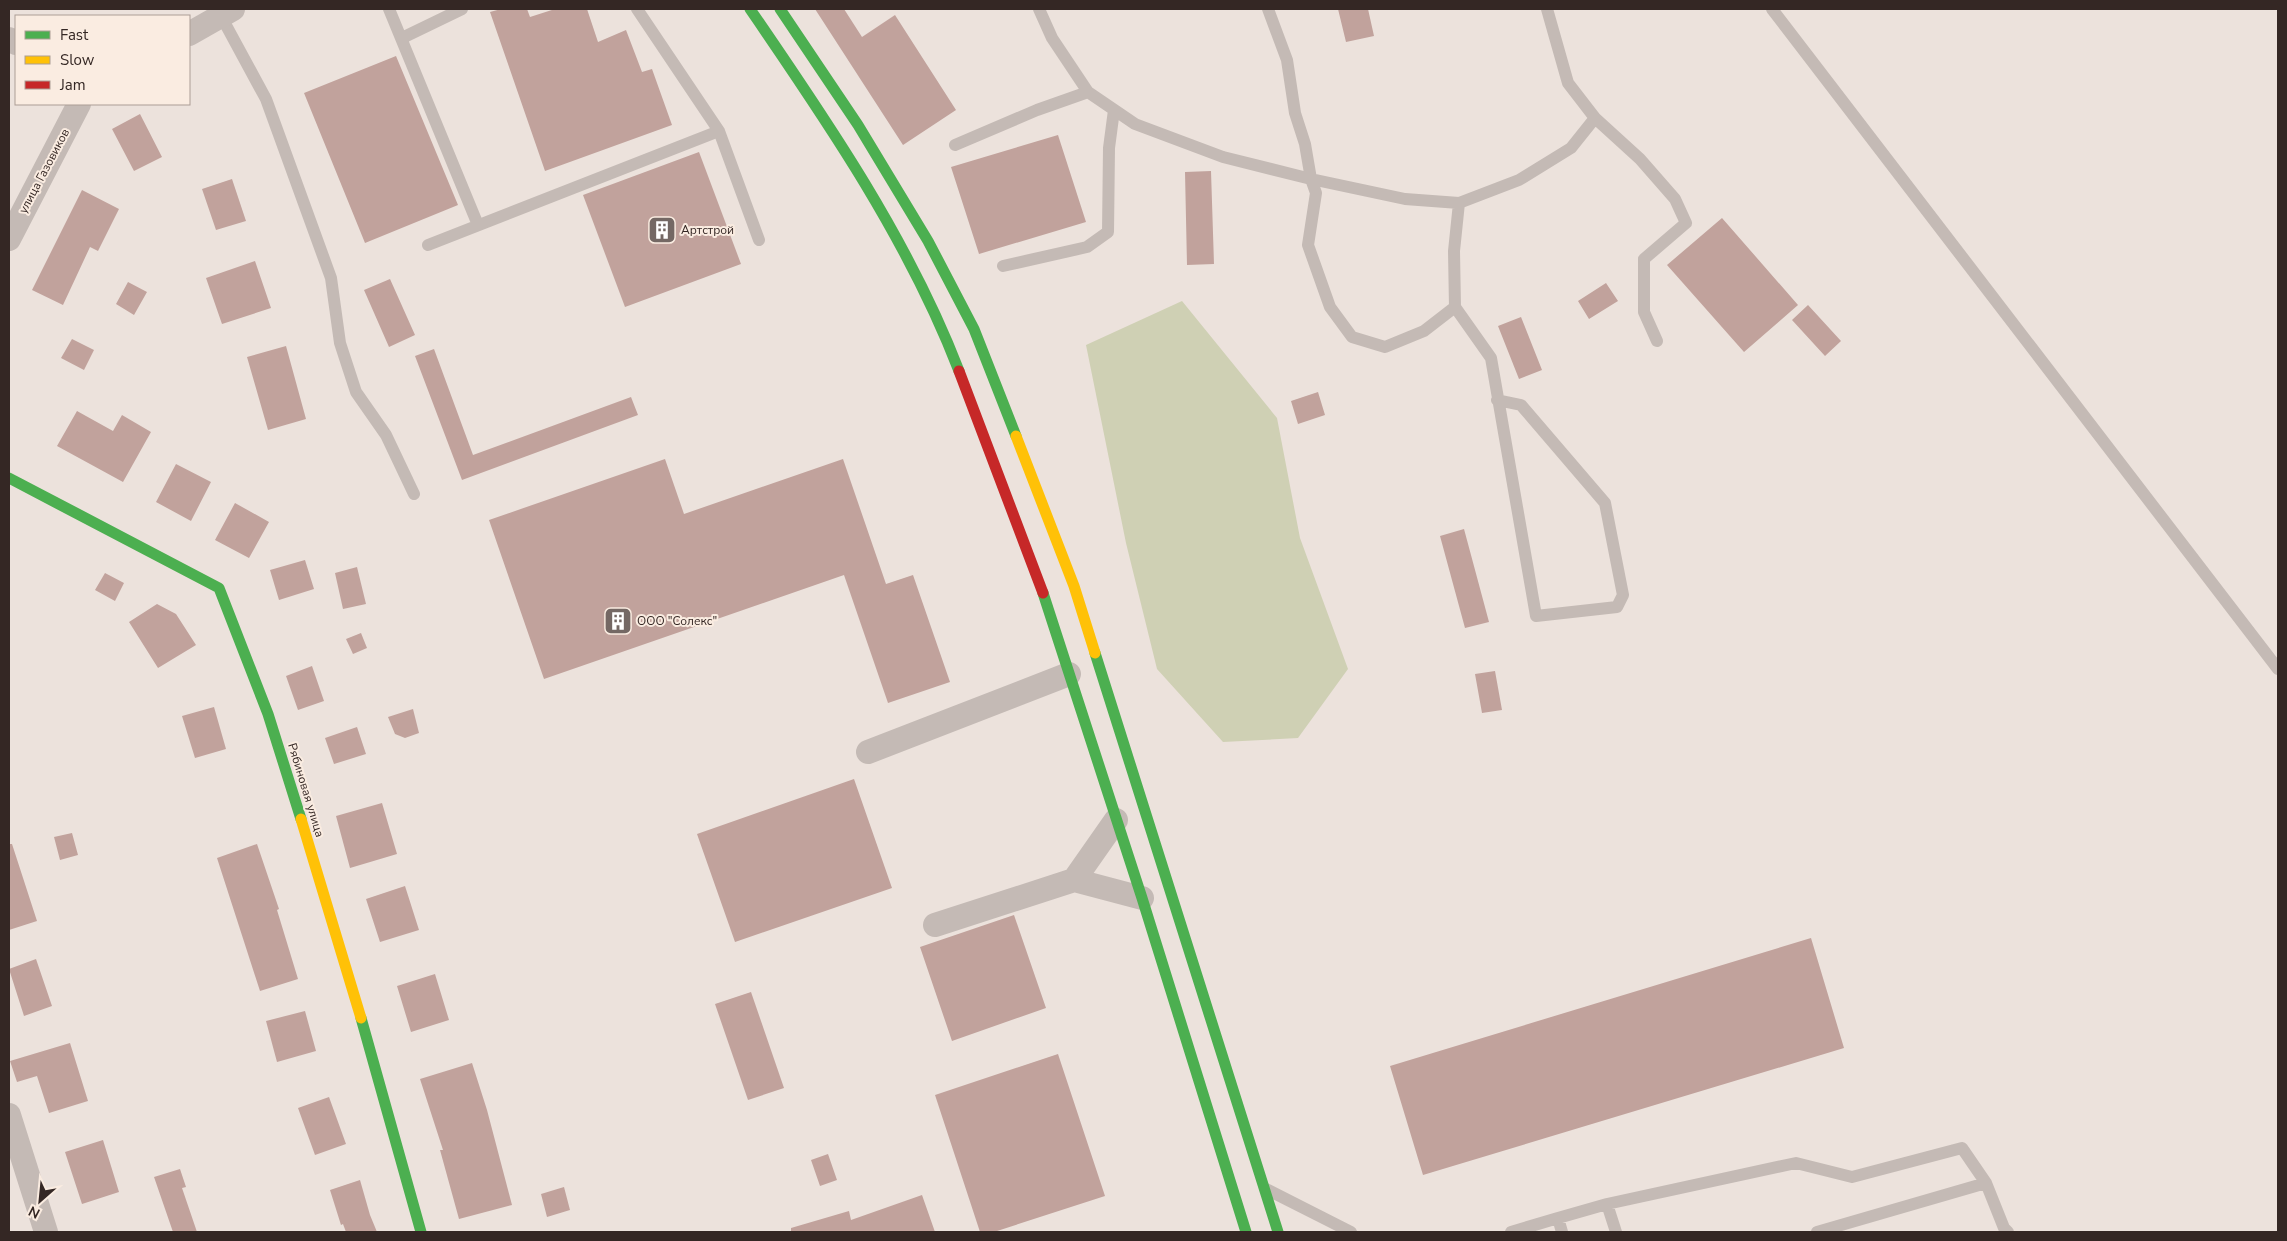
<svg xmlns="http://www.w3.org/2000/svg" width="2287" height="1241" font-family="'Nunito Sans',sans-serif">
<rect width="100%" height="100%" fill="#ece2dc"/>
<path fill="#cfd0b4" d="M 1182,301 L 1277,418 L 1300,538 L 1348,669 L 1298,738 L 1223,742 L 1157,669 L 1126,543 L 1086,345 Z"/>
<path fill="#c1a29c" d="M 501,9 L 527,9 L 530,17 L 555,9 L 587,9 L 598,42 L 626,30 L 642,72 L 652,69 L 672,125 L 545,171 L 490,12 Z
M 815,9 L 844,9 L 862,37 L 895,15 L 956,110 L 903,145 Z
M 1338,9 L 1368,9 L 1374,36 L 1346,42 Z
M 396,56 L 458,205 L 365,243 L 304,93 Z
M 140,114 L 162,157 L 134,171 L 112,129 Z
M 1058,135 L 1086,222 L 979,254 L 951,167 Z
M 699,152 L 741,264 L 625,307 L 583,195 Z
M 1211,171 L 1214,264 L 1187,265 L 1185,172 Z
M 232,179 L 246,221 L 216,230 L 202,189 Z
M 82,190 L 119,209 L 98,251 L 90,247 L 63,305 L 32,290 Z
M 1722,218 L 1798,305 L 1744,352 L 1667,265 Z
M 255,261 L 271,308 L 222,324 L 206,278 Z
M 390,279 L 415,335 L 389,347 L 364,290 Z
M 128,282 L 147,292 L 134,315 L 116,304 Z
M 1606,283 L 1618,301 L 1589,319 L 1578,301 Z
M 1808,305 L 1841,341 L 1825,356 L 1792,320 Z
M 1521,317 L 1542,370 L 1519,379 L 1498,326 Z
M 72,339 L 94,350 L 84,370 L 61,358 Z
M 286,346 L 306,419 L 268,430 L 247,357 Z
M 434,349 L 473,455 L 631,397 L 638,415 L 462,480 L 415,356 Z
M 1318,392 L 1325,415 L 1298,424 L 1291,401 Z
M 77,411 L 113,431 L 122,415 L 151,432 L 123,482 L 57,446 Z
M 665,459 L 684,514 L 843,459 L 886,584 L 913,575 L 950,682 L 888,703 L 844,575 L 544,679 L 489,520 Z
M 176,464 L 211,482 L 191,521 L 156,502 Z
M 235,503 L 269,522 L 249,558 L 215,540 Z
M 1464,529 L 1489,622 L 1465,628 L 1440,536 Z
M 305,560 L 314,589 L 279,600 L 270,570 Z
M 357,567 L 366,604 L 343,609 L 335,573 Z
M 105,573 L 124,583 L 115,601 L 95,590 Z
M 157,604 L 176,614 L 196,645 L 158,668 L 129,622 Z
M 361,633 L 367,648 L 353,654 L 346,639 Z
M 312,666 L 324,701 L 298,710 L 286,676 Z
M 1495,671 L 1502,710 L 1482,713 L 1475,674 Z
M 214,707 L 226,749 L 195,758 L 182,716 Z
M 413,709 L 419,733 L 405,738 L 395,734 L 388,717 Z
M 357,727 L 366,754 L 334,764 L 325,738 Z
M 854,779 L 892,888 L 735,942 L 697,834 Z
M 382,803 L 397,854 L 350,868 L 336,816 Z
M 72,833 L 78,855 L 60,860 L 54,837 Z
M 9,844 L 12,844 L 37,921 L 9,930 Z
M 257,844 L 279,909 L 277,910 L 298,979 L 260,991 L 217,858 Z
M 405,886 L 419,930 L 380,942 L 366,899 Z
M 1014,915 L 1046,1008 L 952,1041 L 920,947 Z
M 1811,938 L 1844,1048 L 1423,1175 L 1390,1066 Z
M 36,959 L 52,1006 L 24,1016 L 9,969 Z
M 435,974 L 449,1020 L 411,1032 L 397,986 Z
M 751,992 L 784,1088 L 748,1100 L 715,1004 Z
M 305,1011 L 316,1051 L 277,1062 L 266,1021 Z
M 70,1043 L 88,1101 L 49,1113 L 37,1076 L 17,1082 L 10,1061 Z
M 1058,1054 L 1105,1196 L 994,1232 L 980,1232 L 935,1095 Z
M 472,1063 L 487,1110 L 512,1205 L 459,1219 L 440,1150 L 443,1150 L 420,1079 Z
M 329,1097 L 346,1144 L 315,1155 L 298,1108 Z
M 103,1140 L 119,1192 L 82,1204 L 65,1152 Z
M 828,1154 L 837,1180 L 820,1186 L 811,1160 Z
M 180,1169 L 186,1187 L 182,1188 L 197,1232 L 173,1232 L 154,1177 Z
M 360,1180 L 370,1215 L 377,1232 L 346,1232 L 343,1224 L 341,1225 L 330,1190 Z
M 564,1187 L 570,1210 L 547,1217 L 541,1194 Z
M 922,1195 L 935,1232 L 791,1232 L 791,1228 L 849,1211 L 851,1220 Z"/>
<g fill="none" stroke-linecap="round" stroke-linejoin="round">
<path stroke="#c4bab5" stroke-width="12" d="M 389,9 L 478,225
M 637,9 L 719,131 L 759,240
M 1039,9 L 1052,38 L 1088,92
M 1268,9 L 1287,60 L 1295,113 L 1305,144 L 1311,179 L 1405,199 L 1459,203
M 1547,9 L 1568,83 L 1595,118
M 1772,9 L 2278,669
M 221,16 L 266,99 L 331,278 L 340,343 L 356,392 L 386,435 L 414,494
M 402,38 L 462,9
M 955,145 L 1037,110 L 1088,92 L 1135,124 L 1223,157 L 1311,179 L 1316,193 L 1308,245 L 1330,307 L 1352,337 L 1385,347 L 1424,331 L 1455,307 L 1454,251 L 1459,203 L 1519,180 L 1571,148 L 1595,118 L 1640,159 L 1675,199 L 1686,223 L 1644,259 L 1644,312 L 1657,341
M 428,245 L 719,131
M 1003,266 L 1087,247 L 1108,232 L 1109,148 L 1114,110
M 1455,307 L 1491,358 L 1536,616 L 1617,607 L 1623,595 L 1605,503 L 1521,405 L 1497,400
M 1266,1189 L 1351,1232
M 1607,1204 L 1796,1163 L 1852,1177 L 1962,1148 L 1986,1183 L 2004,1228 L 2008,1232
M 1558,1218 L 1607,1204 L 1616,1232
M 1511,1232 L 1558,1218 L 1562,1232
M 1817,1232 L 1986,1183"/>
<path stroke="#c4bab5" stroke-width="24" d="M 189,34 L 233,9
M 9,39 L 16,43
M 9,239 L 79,104
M 868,752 L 1069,674
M 1074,880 L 1142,898
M 935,925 L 1074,880 L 1116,820
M 9,1115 L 46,1232"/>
<path stroke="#4caf50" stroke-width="11" d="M 750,9 C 829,124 909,241 959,371
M 780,9 L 858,125 L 928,241 L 974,329 L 1016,436
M 9,478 L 219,588 L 268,714 L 301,819
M 1043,593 L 1142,898 L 1246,1232
M 1095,653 L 1278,1232
M 361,1018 L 421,1232"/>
<path stroke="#ffc107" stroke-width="11" d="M 1016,436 L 1074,586 L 1095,653
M 301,819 L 361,1018"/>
<path stroke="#c62828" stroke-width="11" d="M 959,371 L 1043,593"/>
</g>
<defs>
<symbol id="building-square" viewBox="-11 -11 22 22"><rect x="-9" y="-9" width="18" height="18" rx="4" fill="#746864" stroke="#faece1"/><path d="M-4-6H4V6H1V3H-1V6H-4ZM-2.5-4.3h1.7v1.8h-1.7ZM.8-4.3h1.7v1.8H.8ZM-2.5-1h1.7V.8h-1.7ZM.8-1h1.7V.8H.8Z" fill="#fff"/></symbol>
</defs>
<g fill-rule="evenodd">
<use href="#building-square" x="646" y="214" width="32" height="32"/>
<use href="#building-square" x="602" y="605" width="32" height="32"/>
</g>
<g text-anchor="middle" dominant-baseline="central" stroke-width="4" stroke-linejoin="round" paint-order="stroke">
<g font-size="12" fill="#342724" stroke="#faece1">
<text transform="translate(44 171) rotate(-62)">улица Газовиков</text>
<text transform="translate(306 790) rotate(73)">Рябиновая улица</text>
</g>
<g font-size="12" fill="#342724" stroke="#faece1" text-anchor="start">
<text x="681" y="230">Артстрой</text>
<text x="637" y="621">ООО "Солекс"</text>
</g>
</g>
<rect width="2287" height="1241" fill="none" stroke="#342724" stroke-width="20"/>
<rect x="15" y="15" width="175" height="90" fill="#faece1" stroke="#ab9d95"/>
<rect x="25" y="31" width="25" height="8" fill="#4caf50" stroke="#ab9d95"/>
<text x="60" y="40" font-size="15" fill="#342724">Fast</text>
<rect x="25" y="56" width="25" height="8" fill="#ffc107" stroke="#ab9d95"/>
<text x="60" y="65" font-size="15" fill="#342724">Slow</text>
<rect x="25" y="81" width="25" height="8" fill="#c62828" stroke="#ab9d95"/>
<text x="60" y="90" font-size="15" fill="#342724">Jam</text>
<g transform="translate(40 1201) rotate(207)" stroke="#faece1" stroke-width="4" paint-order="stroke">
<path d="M0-4L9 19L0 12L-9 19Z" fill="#342724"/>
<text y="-8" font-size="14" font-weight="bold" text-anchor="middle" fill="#342724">N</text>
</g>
</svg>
